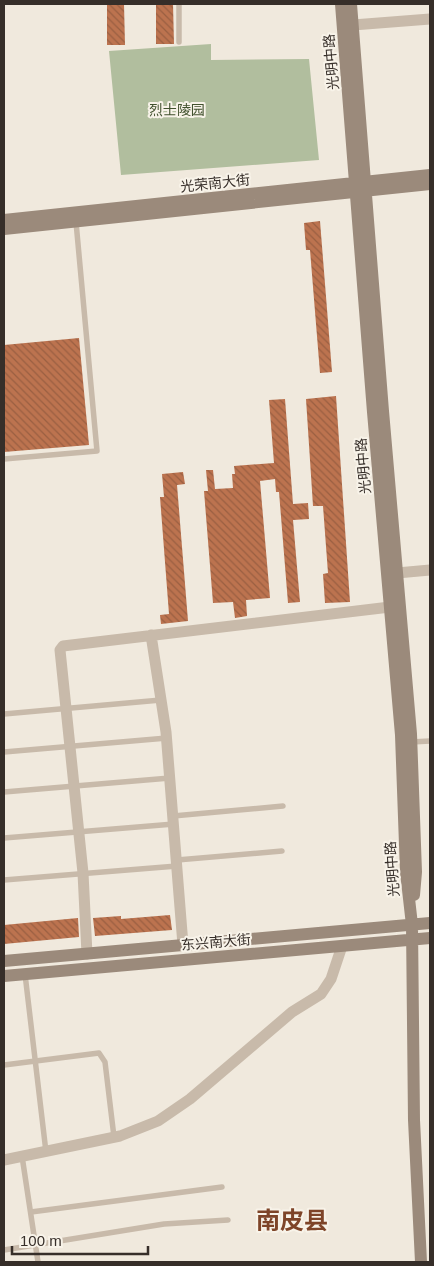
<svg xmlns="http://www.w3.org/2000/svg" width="434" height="1266" font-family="Helvetica,'Noto Sans SC',sans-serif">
<defs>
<pattern id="building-back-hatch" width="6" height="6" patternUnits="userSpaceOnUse" patternTransform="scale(1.25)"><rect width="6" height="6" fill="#bc734f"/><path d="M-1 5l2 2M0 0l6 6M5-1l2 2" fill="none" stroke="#9a5f42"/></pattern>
</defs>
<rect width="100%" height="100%" fill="#f0e9dd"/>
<path fill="#b1be9e" d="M 211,44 L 211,60 L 309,59 L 319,160 L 121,175 L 109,51 Z"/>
<path fill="url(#building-back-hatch)" d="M 107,4 L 124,4 L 125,45 L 107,45 Z
M 156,4 L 173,4 L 174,44 L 156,44 Z
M 320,221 L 332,372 L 320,373 L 310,250 L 306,250 L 304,223 Z
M 79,338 L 89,445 L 4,452 L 4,345 Z
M 336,396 L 350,602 L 325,603 L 323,574 L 328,573 L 323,506 L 313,506 L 306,399 Z
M 285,399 L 293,504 L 308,503 L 309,519 L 293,520 L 300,602 L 288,603 L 279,492 L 276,492 L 275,479 L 260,481 L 270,598 L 246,600 L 247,616 L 235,618 L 233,602 L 213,603 L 204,491 L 208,491 L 206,470 L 213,470 L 215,489 L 233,488 L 232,474 L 235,474 L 234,466 L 274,463 L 269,400 Z
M 183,472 L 185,484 L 177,485 L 188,621 L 161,624 L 160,615 L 169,614 L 160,497 L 164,497 L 162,474 Z
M 170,915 L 172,930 L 95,936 L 93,918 L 121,916 L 121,919 Z
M 78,918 L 79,937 L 4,944 L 4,925 Z"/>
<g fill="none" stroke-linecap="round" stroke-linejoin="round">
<path stroke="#c8baaa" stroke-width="5.5" d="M 179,4 L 179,42
M 4,459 L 97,451 L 76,222
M 4,714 L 161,700
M 411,742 L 430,741
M 4,752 L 167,738
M 4,792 L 170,778
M 173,816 L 283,806
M 4,838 L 174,824
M 177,860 L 282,851
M 4,880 L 177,866
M 25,974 L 46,1152
M 4,1065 L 99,1053 L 105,1062 L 114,1137
M 22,1156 L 38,1262
M 31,1212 L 222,1187
M 4,1250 L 164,1224 L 228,1220"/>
<path stroke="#c8baaa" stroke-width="11" d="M 353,25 L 430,19
M 397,573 L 430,570
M 151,635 L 166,732 L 183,945
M 87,954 L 83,873 L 60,650 L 63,646 L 390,607
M 4,1160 L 120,1136 L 158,1121 L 190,1099 L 292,1012 L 321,994 L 331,979 L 342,946"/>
<path stroke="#9b8a7b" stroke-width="12" d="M 341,4 L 373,412 L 401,735 L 406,872 L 412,925 L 414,1120 L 421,1262
M 351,4 L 383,411 L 411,734 L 416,872 L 414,895
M 4,220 L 430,175
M 4,229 L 430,184
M 4,961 L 430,923
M 4,976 L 430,938"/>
</g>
<g text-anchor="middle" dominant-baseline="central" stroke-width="4" stroke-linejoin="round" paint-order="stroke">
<g font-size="14" fill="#362e29" stroke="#f8f3e9">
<text transform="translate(331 62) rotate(-95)">光明中路</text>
<text transform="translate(215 183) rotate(-6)">光荣南大街</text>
<text transform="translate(363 466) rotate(-95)">光明中路</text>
<text transform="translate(392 869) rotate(-94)">光明中路</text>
<text transform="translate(216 942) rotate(-5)">东兴南大街</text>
</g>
<g font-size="14" fill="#42522f" stroke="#f8f3e9">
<text x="177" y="110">烈士陵园</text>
</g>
<g font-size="24" font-weight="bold" fill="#7e4428" stroke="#f8f3e9">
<text x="292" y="1220">南皮县</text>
</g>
</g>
<rect width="434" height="1266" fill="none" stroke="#362e29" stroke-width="10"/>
<path d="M12 1246v8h136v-8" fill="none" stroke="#362e29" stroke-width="2.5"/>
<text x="20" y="1246" font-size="15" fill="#362e29" stroke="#f8f3e9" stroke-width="4" paint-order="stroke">100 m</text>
</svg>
